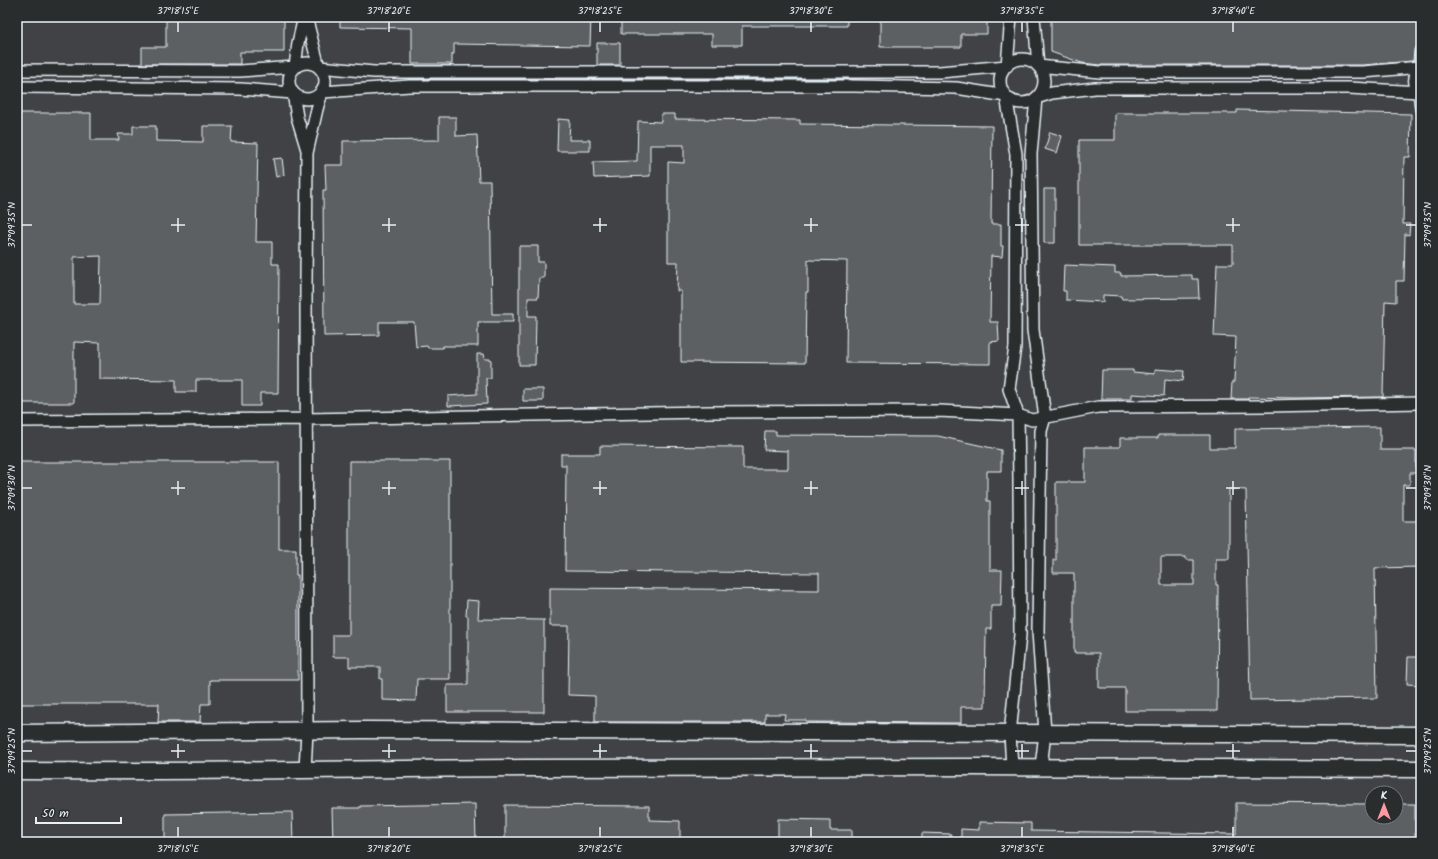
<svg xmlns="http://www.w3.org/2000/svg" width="1438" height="859" font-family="Kalam,sans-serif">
<rect width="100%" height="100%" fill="#323536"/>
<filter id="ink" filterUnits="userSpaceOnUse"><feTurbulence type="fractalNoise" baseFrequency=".025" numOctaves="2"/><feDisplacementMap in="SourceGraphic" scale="8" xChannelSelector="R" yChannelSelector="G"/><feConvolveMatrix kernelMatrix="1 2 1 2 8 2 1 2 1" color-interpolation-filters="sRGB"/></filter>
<g filter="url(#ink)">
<path fill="#3f4244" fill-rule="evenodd" d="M 17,17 L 1421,17 L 1421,842 L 17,842 ZM 1372,793 L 1396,793 L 1396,817 L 1372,817 Z"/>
<path fill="#5c6063" stroke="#e8f1f8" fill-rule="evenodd" d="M 166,17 L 284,17 L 284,52 L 240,52 L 240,64 L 142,64 L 142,47 L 166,47 Z
M 340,17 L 591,17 L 590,46 L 454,44 L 454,54 L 452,54 L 452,64 L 412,64 L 412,28 L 340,27 Z
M 621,17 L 847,17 L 847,26 L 742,26 L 742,45 L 712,45 L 712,34 L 621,34 Z
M 880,17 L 987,17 L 987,34 L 961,34 L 961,47 L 880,47 Z
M 1051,17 L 1421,17 L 1421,37 L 1420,44 L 1415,47 L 1414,50 L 1413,61 L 1363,65 L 1100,65 L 1082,63 L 1051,52 Z
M 597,43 L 620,43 L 620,65 L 597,65 Z
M 1237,110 L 1411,114 L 1410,157 L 1404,157 L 1403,224 L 1410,224 L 1409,235 L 1405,234 L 1404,281 L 1396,281 L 1396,302 L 1385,301 L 1383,397 L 1296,398 L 1248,397 L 1248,399 L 1231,399 L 1232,382 L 1234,382 L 1236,337 L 1214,336 L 1217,264 L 1233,264 L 1233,245 L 1079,245 L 1079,140 L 1115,140 L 1115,113 L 1237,113 Z
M 17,113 L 91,113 L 91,140 L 119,140 L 118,134 L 133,134 L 133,126 L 156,126 L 156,141 L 203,142 L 203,126 L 232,126 L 231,142 L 258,143 L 256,242 L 272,242 L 272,264 L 279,264 L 278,393 L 260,393 L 260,406 L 242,406 L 242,380 L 196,380 L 196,392 L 176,392 L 176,380 L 100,379 L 100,343 L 74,342 L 74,403 L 17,403 ZM 101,256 L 100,304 L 74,304 L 74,257 Z
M 661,114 L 675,114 L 675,119 L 800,120 L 800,124 L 992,126 L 991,224 L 1001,224 L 1001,246 L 1003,246 L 1002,257 L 991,256 L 990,322 L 998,322 L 999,341 L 990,342 L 990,364 L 846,363 L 847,261 L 808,260 L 808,292 L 806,292 L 805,363 L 681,362 L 681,291 L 677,291 L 678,262 L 668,262 L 668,162 L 684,163 L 684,145 L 650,145 L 650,176 L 594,178 L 593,162 L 637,161 L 638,121 L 661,122 Z
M 439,117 L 456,117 L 456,136 L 477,135 L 479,181 L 490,181 L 492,314 L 513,314 L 513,322 L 478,322 L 478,346 L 443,346 L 443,348 L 428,348 L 427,346 L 416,347 L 414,322 L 379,322 L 379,335 L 324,336 L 323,190 L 326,190 L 325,165 L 343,165 L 343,141 L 439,140 Z
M 558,119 L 570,120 L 569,140 L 590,140 L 590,151 L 557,151 Z
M 1050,132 L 1062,136 L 1057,153 L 1045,149 Z
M 282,158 L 284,175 L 276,177 L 273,159 Z
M 1044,189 L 1055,189 L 1055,243 L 1044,243 Z
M 519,246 L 538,246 L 538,262 L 544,262 L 544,278 L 539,278 L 538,298 L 528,298 L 528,316 L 536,316 L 535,365 L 519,365 Z
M 1064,265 L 1115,267 L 1115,273 L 1121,273 L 1121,276 L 1192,275 L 1192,279 L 1198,279 L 1199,298 L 1122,299 L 1121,296 L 1103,295 L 1103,302 L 1066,300 L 1066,291 L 1063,291 Z
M 477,354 L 484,354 L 485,359 L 491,359 L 491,378 L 486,378 L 487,404 L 448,406 L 448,396 L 477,394 Z
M 1155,369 L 1184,371 L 1183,381 L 1165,379 L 1164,396 L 1132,394 L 1132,399 L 1101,399 L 1102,370 L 1133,370 L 1133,372 L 1155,374 Z
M 523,389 L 543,389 L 543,401 L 523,401 Z
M 1380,427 L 1380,450 L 1416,450 L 1416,473 L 1410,473 L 1410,485 L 1403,485 L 1403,521 L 1421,521 L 1421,567 L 1375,568 L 1377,698 L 1250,700 L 1246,490 L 1229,489 L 1229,559 L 1216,559 L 1216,585 L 1218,585 L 1217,711 L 1125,711 L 1125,688 L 1099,688 L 1099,653 L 1074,653 L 1074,573 L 1053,573 L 1053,560 L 1056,560 L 1056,482 L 1085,482 L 1085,447 L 1120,447 L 1120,438 L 1158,438 L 1158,435 L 1210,435 L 1210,448 L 1235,448 L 1235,429 ZM 1161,557 L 1186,557 L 1186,560 L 1194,560 L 1194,585 L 1161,585 Z
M 765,431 L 776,431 L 776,435 L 938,436 L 1001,450 L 1001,471 L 987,471 L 987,501 L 990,501 L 990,570 L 1002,570 L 1001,606 L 991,606 L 991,629 L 986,629 L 985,707 L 961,707 L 961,723 L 806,722 L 806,720 L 784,720 L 785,714 L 765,714 L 765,722 L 595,722 L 595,696 L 568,695 L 569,626 L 550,626 L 550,588 L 819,590 L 819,573 L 565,571 L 566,465 L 561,465 L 561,454 L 600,454 L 600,446 L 743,447 L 743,469 L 788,469 L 788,451 L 764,450 Z
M 349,461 L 450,461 L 450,679 L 417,679 L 416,701 L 382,700 L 382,679 L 380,679 L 380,667 L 349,667 L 349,657 L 333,657 L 333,635 L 349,635 Z
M 17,462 L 279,462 L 279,549 L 296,549 L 296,575 L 298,575 L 298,680 L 210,680 L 210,704 L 201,704 L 200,722 L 158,722 L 159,704 L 17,704 Z
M 467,600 L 479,601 L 478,619 L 544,620 L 544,712 L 447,712 L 447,685 L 468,685 L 468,616 L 466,616 Z
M 1408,657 L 1421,657 L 1421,685 L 1407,684 Z
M 1236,803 L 1372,804 L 1372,817 L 1396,817 L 1396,804 L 1415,804 L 1415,842 L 961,842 L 961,829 L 979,830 L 979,822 L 1031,823 L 1031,831 L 1236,834 Z
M 475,804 L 476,842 L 333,842 L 332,808 L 360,808 L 360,806 Z
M 505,805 L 649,806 L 649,820 L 680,821 L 680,842 L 505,842 Z
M 292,812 L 293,842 L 165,842 L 165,814 Z
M 778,819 L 830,820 L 830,830 L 852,830 L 852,842 L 778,842 Z
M 922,833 L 951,834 L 951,842 L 922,842 Z"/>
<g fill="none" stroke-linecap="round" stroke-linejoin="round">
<defs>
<path id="street" d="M 306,17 L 319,67 L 374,72 L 940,72 L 1007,66 L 1011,17
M 1034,17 L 1038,66 L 1100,72 L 1363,72 L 1420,67 L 1421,51
M1000 81a22 22 0 1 1 44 0a22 22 0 1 1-44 0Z
M289 81a18 18 0 1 1 36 0a18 18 0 1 1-36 0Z
M 1421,66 C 1413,75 1412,86 1421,94
M 17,70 L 240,71 L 295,67 L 298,43 L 304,17
M 17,87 L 240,89 L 293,93 L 297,117 L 307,150
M 17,421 L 306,419 L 709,412 L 939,411 L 1018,415 L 1032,420 L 1098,407 L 1266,406 L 1421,403
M 1041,767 L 1045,733 L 1038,631 L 1041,431 L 1045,417 L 1033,330 L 1031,154 L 1036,98 L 1052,93 L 1095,88 L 1349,88 L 1419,92 L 1421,109
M 305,770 L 307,731 L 306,284 L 307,153 L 317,109 L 322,92 L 410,86 L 854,86 L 956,88 L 1006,96 L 1016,154 L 1015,347 L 1009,389 L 1018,415 L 1019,479 L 1020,635 L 1010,734 L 1012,767"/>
<path id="secondary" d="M 17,733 L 364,730 L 1421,735
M 17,771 C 186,772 356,769 525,768 C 824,767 1122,766 1421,769"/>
</defs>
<use href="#street" stroke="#e8f1f8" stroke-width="14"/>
<use href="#secondary" stroke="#e8f1f8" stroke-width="19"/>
<use href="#street" stroke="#2a2d2e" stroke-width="11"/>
<use href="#secondary" stroke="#2a2d2e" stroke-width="16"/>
</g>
</g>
<path fill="none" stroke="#e8f1f8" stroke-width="1.5" d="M 178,22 L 178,32M 389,22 L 389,32M 600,22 L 600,32M 811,22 L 811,32M 1022,22 L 1022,32M 1233,22 L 1233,32M 178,218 L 178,232M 389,218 L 389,232M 600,218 L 600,232M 811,218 L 811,232M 1022,218 L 1022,232M 1233,218 L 1233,232M 22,225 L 32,225M 171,225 L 185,225M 382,225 L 396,225M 593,225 L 607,225M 804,225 L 818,225M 1015,225 L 1029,225M 1226,225 L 1240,225M 1406,225 L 1416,225M 178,481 L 178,495M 389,481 L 389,495M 600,481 L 600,495M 811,481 L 811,495M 1022,481 L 1022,495M 1233,481 L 1233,495M 22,488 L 32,488M 171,488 L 185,488M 382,488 L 396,488M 593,488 L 607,488M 804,488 L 818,488M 1015,488 L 1029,488M 1226,488 L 1240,488M 1406,488 L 1416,488M 178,744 L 178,758M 389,744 L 389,758M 600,744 L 600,758M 811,744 L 811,758M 1022,744 L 1022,758M 1233,744 L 1233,758M 22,751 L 32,751M 171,751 L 185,751M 382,751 L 396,751M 593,751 L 607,751M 804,751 L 818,751M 1015,751 L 1029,751M 1226,751 L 1240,751M 1406,751 L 1416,751M 178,827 L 178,837M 389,827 L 389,837M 600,827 L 600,837M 811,827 L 811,837M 1022,827 L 1022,837M 1233,827 L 1233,837"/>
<rect width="1438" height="859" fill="none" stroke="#2a2d2e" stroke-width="44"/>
<g transform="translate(1384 805)"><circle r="19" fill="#2a2d2e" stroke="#767b7f"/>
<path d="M0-3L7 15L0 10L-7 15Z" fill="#ff9aa2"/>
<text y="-6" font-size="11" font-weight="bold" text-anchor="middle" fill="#e8f1f8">K</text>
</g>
<path d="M36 817v6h85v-6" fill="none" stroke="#e8f1f8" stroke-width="2"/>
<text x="42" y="817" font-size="12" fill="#e8f1f8" stroke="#2a2d2e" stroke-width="3" paint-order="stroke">50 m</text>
<rect x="22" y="22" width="1394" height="815" fill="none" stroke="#e8f1f8" stroke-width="1.5"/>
<g font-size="10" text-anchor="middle" fill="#e8f1f8">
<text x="178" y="14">37°18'15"E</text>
<text x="389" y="14">37°18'20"E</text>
<text x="600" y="14">37°18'25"E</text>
<text x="811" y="14">37°18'30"E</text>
<text x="1022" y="14">37°18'35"E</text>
<text x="1233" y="14">37°18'40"E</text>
<text transform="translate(11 225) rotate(-90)" y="4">37°09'35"N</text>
<text transform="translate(1427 225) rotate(-90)" y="4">37°09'35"N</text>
<text transform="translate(11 488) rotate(-90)" y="4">37°09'30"N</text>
<text transform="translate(1427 488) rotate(-90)" y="4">37°09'30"N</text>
<text transform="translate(11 751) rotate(-90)" y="4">37°09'25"N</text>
<text transform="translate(1427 751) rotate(-90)" y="4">37°09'25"N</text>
<text x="178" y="852">37°18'15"E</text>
<text x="389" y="852">37°18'20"E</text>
<text x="600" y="852">37°18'25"E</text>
<text x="811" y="852">37°18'30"E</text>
<text x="1022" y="852">37°18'35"E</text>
<text x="1233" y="852">37°18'40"E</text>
</g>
</svg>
